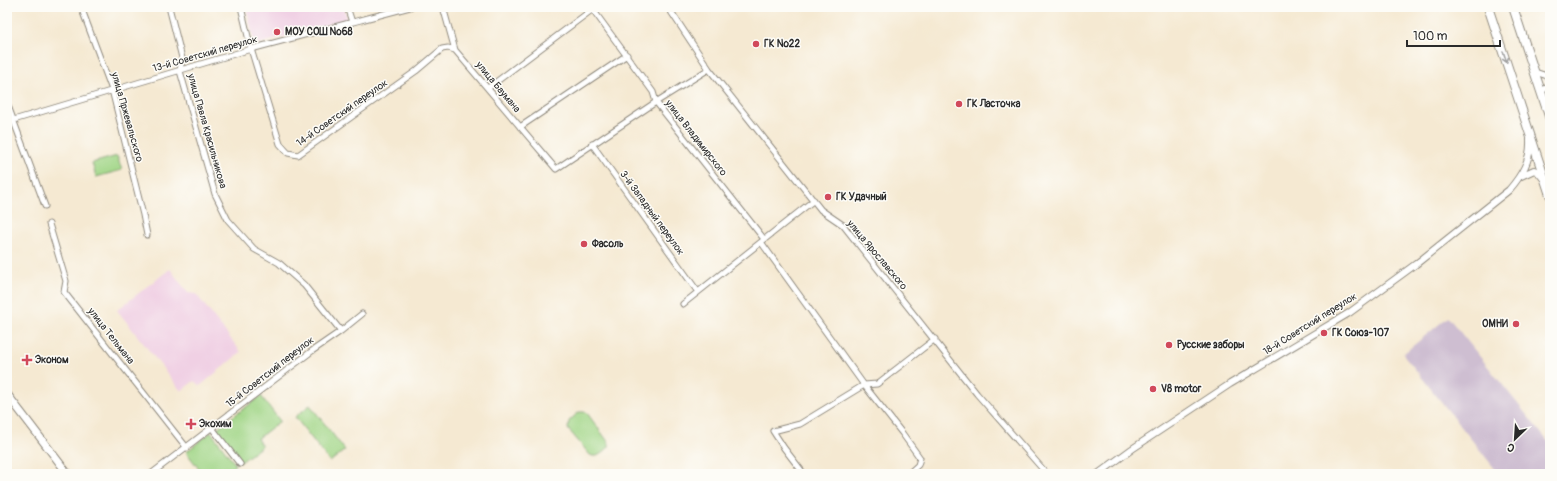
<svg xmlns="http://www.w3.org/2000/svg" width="1557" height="481" font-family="Pangolin,sans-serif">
<rect width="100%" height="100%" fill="#fdfcf7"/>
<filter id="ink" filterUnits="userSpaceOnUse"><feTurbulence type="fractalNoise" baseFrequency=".025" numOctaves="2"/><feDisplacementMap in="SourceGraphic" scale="8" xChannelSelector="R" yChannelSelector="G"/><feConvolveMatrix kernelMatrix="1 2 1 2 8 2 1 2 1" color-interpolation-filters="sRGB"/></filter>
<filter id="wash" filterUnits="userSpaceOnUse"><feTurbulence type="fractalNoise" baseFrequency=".012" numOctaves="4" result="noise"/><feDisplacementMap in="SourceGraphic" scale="16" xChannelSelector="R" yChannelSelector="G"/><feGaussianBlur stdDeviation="0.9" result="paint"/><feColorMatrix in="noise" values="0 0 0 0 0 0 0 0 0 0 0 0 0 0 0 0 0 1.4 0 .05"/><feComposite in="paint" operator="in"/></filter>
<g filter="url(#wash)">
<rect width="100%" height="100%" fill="#f5e9d2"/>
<path fill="#f0d0e4" d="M 246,7 L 344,7 L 347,19 L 255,45 Z
M 170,269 L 188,293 L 196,294 L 241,352 L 200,386 L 194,381 L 181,391 L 117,310 Z
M 1253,464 L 1261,474 L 1241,474 Z"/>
<path fill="#cebed1" d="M 1448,317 L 1550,444 L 1550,474 L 1499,474 L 1403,354 Z"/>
<path fill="#a0d586" stroke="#668058" d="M 117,156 L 122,170 L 96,177 L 92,163 Z
M 261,396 L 280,421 L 257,439 L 262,446 L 241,462 L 216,429 Z
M 310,405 L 345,450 L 330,462 L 295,417 Z
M 579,412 L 584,412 L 587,413 L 609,443 L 609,447 C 603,452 598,459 590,455 L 568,429 L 569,421 Z
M 211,432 L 236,465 L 225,474 L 203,474 L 186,452 Z"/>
</g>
<g filter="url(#ink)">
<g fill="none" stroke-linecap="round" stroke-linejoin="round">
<defs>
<path id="minor" d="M 81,7 L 112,90 L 143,215 L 147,235
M 169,7 L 182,58 L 180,71 L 215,194 L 228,220 L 254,249 L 279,263 L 304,285 L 341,331
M 241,7 L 251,49 L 280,144 L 288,153 L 298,155 L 416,71 L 442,49 L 448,48 L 455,50
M 347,7 L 352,22
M 443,7 L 455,50 L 556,169 L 656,102 L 709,69
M 591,7 L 653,92 L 656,102 L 764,239
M 668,7 L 709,69 L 821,210 L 843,225 L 977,394 L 1047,474
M 1535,72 L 1550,77
M 488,88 L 593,9
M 1541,92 L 1550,85
M 7,103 L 45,206
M 7,122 L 251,49 L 410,7
M 520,127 L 627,55
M 592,144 L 698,292
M 49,224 L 66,281 L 64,292 L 187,448
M 761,242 L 864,385 L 902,433 L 920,458 L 918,465 L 908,474
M 683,304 L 814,200
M 212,428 L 240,464
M 151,474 L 312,351 L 341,331 L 362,314
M 804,474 L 784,448 L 773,431 L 800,424 L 864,385 L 877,384 L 935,339"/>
<path id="tertiary" d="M 1521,176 L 1534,170 L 1538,172 L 1543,178
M 1098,474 L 1132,449 L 1230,384 L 1349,313 L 1416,264 L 1509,190 C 1522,175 1531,160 1530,140"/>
<path id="secondary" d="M 7,394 L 68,474"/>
<path id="primary" d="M 1488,7 L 1550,195
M 1513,7 L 1550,119"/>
</defs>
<use href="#minor" stroke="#908a7e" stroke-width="7"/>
<use href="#tertiary" stroke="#908a7e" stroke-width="8"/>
<use href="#secondary" stroke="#908a7e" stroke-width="9"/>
<use href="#primary" stroke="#908a7e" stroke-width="10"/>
<use href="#minor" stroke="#fff" stroke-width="5"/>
<use href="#tertiary" stroke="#fff" stroke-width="6"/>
<use href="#secondary" stroke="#fff" stroke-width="7"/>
<use href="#primary" stroke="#fff" stroke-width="8"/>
</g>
<defs><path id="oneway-shaft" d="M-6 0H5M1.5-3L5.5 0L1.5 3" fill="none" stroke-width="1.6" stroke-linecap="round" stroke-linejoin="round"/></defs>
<use stroke="#a0a0a0" href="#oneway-shaft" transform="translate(1505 57) rotate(72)"/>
</g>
<g fill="#d1495b" stroke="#fdfcf7" stroke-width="1.5">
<circle cx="277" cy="32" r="4"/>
<circle cx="756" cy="44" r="4"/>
<circle cx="959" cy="104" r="4"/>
<circle cx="828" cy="197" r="4"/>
<circle cx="584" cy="244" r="4"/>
<circle cx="1516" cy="324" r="4"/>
<circle cx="1324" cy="333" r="4"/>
<circle cx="1169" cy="345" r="4"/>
<path d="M25 354h4v4h4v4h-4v4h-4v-4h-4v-4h4z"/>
<circle cx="1153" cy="389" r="4"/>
<path d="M189 418h4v4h4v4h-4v4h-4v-4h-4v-4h4z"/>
</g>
<g text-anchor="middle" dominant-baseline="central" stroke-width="3" stroke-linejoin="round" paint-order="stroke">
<g font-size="10" font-weight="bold" fill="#2b2b2b" stroke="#fdfcf7" text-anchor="start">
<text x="285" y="32">МОУ СОШ №68</text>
<text x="764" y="44">ГК №22</text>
<text x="967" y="104">ГК Ласточка</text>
<text x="836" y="197">ГК Удачный</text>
<text x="592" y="244">Фасоль</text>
<text x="1508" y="324" text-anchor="end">ОМНИ</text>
<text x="1332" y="333">ГК Союз-107</text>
<text x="1177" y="345">Русские заборы</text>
<text x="35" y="360">Эконом</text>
<text x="1161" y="389">V8 motor</text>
<text x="199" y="424">Экохим</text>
</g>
<g font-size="10" fill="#2b2b2b" stroke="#fdfcf7">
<text transform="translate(205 54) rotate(-16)">13-й Советский переулок</text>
<text transform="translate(498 87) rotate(50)">улица Баумана</text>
<text transform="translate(342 113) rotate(-35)">14-й Советский переулок</text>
<text transform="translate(127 117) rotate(74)">улица Пржевальского</text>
<text transform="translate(207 131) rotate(74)">улица Павла Красильникова</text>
<text transform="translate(696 138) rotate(52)">улица Владимирского</text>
<text transform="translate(652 213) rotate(54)">3-й Западный переулок</text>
<text transform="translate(877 255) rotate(50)">улица Ярославского</text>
<text transform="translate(1310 324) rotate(-32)">18-й Советский переулок</text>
<text transform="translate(111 336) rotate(52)">улица Тельмана</text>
<text transform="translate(270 372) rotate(-38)">15-й Советский переулок</text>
</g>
</g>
<rect width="1557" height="481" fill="none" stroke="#fdfcf7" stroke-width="24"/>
<g transform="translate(1515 439) rotate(205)" stroke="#fdfcf7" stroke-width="3" paint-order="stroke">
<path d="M0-3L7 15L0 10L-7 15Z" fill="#2b2b2b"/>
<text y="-6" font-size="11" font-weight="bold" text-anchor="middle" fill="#2b2b2b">С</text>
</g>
<path d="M1407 40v6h93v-6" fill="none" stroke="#2b2b2b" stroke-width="2"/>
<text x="1413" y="40" font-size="12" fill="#2b2b2b" stroke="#fdfcf7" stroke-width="3" paint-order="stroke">100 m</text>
</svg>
